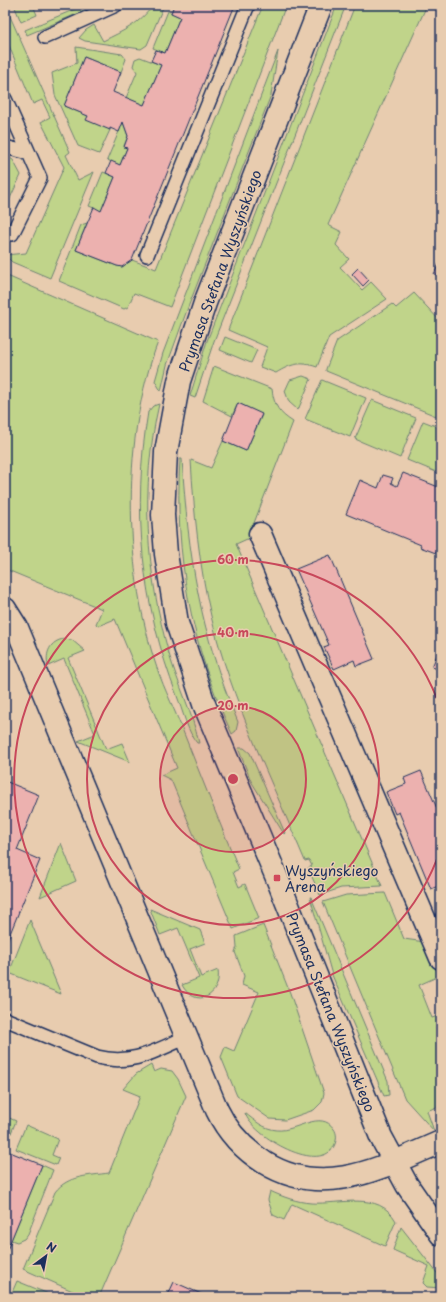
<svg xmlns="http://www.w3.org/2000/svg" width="446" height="1302" font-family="'Playpen Sans',sans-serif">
<rect width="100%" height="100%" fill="#e8ccaf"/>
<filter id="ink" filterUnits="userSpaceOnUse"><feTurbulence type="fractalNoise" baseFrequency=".025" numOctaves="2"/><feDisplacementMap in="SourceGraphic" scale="8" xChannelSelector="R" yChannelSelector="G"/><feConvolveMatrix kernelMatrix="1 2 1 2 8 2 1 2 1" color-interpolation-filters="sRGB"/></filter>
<g filter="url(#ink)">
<path fill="#c0d48a" stroke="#6e8274" d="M 5,5 L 70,152 L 66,155 L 78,180 L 94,172 L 50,278 L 12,262 L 5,255 L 26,253 L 64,167 L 41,122 L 50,117 L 42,100 L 33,104 L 5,36 Z
M 14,5 L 33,5 L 37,15 L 21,22 Z
M 85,5 L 98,5 L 27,35 L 25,30 Z
M 153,5 L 164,5 L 147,45 L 141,49 L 85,41 L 79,38 L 86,30 L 94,25 L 103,41 C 123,31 140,24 153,5 Z
M 263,5 L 286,5 L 170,307 L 134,293 L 128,307 L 124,309 L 59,281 L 81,225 L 87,223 L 76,250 L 117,266 L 122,267 L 132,260 L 156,269 Z
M 337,5 L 346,5 L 214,341 L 195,398 L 190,396 L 207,341 Z
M 355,5 L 427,5 L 328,225 L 342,232 L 336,245 L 349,259 L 340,267 L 362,290 L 371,282 L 387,299 L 329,337 L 317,367 C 300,361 291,364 276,373 L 260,367 L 267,347 L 228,330 Z
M 168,11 L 180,17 L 165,53 L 153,48 Z
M 76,47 L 122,54 L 126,59 L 121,72 L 84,57 L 64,106 L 88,116 L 110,130 L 99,154 L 78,146 L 55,95 L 52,73 L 77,63 Z
M 278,51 L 271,95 L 187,310 L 167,365 L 161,391 L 155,381 L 163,353 Z
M 140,57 L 161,65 L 144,105 L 126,98 L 137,72 L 133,66 L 135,59 Z
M 123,122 L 128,136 L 124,146 L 127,148 L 120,165 L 107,160 Z
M 5,155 L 13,160 L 21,175 L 5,209 L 5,169 L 9,158 Z
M 103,172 L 115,177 L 101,211 L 89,206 Z
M 5,275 L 158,342 C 122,436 124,564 154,659 C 161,682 172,704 181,726 C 200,774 219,822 239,869 L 233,872 L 239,887 L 245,884 L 259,918 L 233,929 L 171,780 L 161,775 L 177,768 L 115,619 L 98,626 L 96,624 L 102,609 L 5,569 Z
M 414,293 L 441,322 L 441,418 L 326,371 L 326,369 L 337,341 L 392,304 L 396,308 Z
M 225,337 L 257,350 L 251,363 L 220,350 Z
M 214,366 L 272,389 C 274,406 279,413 293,422 L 254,523 L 256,535 L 236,544 L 382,886 L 341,888 L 320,895 L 308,868 L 312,866 L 309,860 L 305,861 C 272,782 231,699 211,616 C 199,565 194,512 191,460 L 211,468 L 223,441 L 246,451 L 262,415 L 238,403 L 232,416 L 203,401 Z
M 303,376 L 311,379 L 298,410 L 289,402 L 285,391 L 290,380 Z
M 322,380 L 366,398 L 350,437 L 305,419 Z
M 372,400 L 416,418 L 400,458 L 355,439 Z
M 159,404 C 140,487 146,573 169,654 C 178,684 192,712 199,743 L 197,743 C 188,733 182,709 177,696 C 141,604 132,509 148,412 L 153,406 Z
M 423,421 L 441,428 L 441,474 L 407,460 Z
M 180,459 L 182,459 C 188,555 200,633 238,722 L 236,731 L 232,734 C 191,647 174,554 180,459 Z
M 64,639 L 72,640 L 85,651 L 68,658 L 106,749 L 122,743 L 130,762 L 78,741 L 95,734 L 64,659 L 48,666 C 45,653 50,641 64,639 Z
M 238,748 L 244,748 L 250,753 L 285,833 L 284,834 L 251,781 Z
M 61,843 L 76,881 L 40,897 Z
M 385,893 L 404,939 L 425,942 L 439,976 L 419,985 L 432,1018 L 438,1016 L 441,1022 L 436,1027 L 441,1039 L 441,1105 L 427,1111 L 434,1131 L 405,1099 L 323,902 L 346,895 Z
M 310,897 L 311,897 L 388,1081 L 389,1095 L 384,1096 L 332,975 Z
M 150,909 L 200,930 L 205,943 L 190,949 L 201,977 L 218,970 C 222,997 195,1009 182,985 L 199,978 L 178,928 L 160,935 Z
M 30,920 L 61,994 L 9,973 Z
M 263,925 L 290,993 L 324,1093 L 322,1102 L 314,1110 L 285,1120 L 270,1119 L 237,1096 L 221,1057 L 225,1047 L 234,1051 L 259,992 L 242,985 L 244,976 L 235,952 L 237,947 L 236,936 Z
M 151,1065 L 154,1072 L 161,1069 L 172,1071 L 178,1079 L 186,1096 L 100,1295 L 86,1297 L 23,1269 L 55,1192 C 68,1175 89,1176 109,1173 L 140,1096 L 123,1089 L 136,1074 Z
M 245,1113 C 255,1121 264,1129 277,1130 C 296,1132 321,1109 334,1129 C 337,1133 337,1139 335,1144 C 322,1177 252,1136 245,1113 Z
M 5,1116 L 16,1121 L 6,1145 L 5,1145 Z
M 26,1125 L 58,1139 L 52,1155 L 59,1158 L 56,1165 L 16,1149 Z
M 42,1165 L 53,1170 L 28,1234 L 24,1239 L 17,1242 L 11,1240 Z
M 270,1191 C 283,1197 297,1202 311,1203 C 340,1205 379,1190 396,1221 L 385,1246 L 292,1204 L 284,1220 L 273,1215 L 268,1200 Z
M 401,1227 L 441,1278 L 441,1288 L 427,1287 L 423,1283 L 429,1266 L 393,1250 Z
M 17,1281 L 56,1297 L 10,1297 Z"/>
<path fill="#ecb1af" stroke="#1b2f5e" d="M 174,5 L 235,5 L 132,260 L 122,267 L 117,266 L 76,250 L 94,207 L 101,211 L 115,177 L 106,173 L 111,161 L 120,165 L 127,148 L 124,147 L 128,136 L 123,122 L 119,132 L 110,128 L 110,130 L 86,120 L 88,116 L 64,106 L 84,57 L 121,72 L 113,92 L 144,105 L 161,65 L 151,61 L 156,50 L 165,53 L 180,17 L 171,13 Z
M 441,260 L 441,277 L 434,274 Z
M 358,268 L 369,280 L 363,286 L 352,274 Z
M 238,403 L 262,414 L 246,451 L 223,441 Z
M 403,473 L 441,488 L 441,501 L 437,511 L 441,514 L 441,555 L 420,547 L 421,545 L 346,514 L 360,480 L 378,488 L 383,475 L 393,478 L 391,483 L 397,486 Z
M 330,555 L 374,659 L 356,666 L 354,660 L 334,669 L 324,647 L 329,645 L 296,569 Z
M 441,645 L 441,670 L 432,667 Z
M 421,771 L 441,818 L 441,885 L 431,889 L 399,812 L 395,814 L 386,792 L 406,784 L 404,778 Z
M 5,781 L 39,795 L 17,850 L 40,860 L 5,946 Z
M 5,1150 L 42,1165 L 5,1255 Z
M 174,1282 L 208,1297 L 167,1297 Z"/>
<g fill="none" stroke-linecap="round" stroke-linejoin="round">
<defs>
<path id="lane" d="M 45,37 L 116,5
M 5,99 L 40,178 L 12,234 L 5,231
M 5,147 L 29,153
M 147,255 L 248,5
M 5,1019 L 97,1057 C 132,1066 155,1051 187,1037"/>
<path id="street" d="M 260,534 L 441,958
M 5,609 L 17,628 L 217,1110 C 228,1133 243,1149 265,1163 C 325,1200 384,1166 441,1142"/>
<path id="secondary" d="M 321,5 L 205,303 L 179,381 L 166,452 L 163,515 L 166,554 L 177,623 L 204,704 L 277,878 L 381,1137 L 407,1185 L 441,1234"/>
</defs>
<use href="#lane" stroke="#1b2f5e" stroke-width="16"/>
<use href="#street" stroke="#1b2f5e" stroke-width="25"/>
<use href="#secondary" stroke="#1b2f5e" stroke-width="25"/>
<use href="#lane" stroke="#e8ccaf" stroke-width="13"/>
<use href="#street" stroke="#e8ccaf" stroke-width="22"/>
<use href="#secondary" stroke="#e8ccaf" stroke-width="22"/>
</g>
</g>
<circle cx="233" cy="779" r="73" fill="#c8485b" fill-opacity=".12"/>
<g fill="none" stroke="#c8485b" stroke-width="2">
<circle cx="233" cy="779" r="73"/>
<circle cx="233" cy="779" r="146"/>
<path d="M441 848A219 219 0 1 1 441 710"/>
</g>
<rect fill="#d1495b" stroke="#e8ccaf" stroke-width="1.5" x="273" y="874" width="8" height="8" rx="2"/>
<g text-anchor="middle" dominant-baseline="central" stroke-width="3" stroke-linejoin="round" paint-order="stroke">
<g font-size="14" fill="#1b2f5e" stroke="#e8ccaf">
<text transform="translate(220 271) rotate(-70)">Prymasa Stefana Wyszyńskiego</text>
<text transform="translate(331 1012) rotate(68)">Prymasa Stefana Wyszyńskiego</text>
</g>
<g font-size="14" fill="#1b2f5e" stroke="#e8ccaf" text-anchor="start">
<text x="285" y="870">Wyszyńskiego<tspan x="285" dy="16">Arena</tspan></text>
</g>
</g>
<circle cx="233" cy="779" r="6" fill="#c8485b" stroke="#e8ccaf" stroke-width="2"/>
<g font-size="12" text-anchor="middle" font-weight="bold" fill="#c8485b" stroke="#e8ccaf" stroke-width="3" stroke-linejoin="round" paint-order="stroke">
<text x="233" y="564">60 m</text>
<text x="233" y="637">40 m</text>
<text x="233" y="710">20 m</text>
</g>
<rect width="446" height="1302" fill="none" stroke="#e8ccaf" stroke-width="20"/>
<rect x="10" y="10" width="426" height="1282" fill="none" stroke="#1b2f5e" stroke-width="1.5" filter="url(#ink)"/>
<g transform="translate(46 1256) rotate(32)" stroke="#e8ccaf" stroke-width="3" paint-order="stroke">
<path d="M0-3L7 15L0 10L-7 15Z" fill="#1b2f5e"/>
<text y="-6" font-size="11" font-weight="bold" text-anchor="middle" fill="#1b2f5e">N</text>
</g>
</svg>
